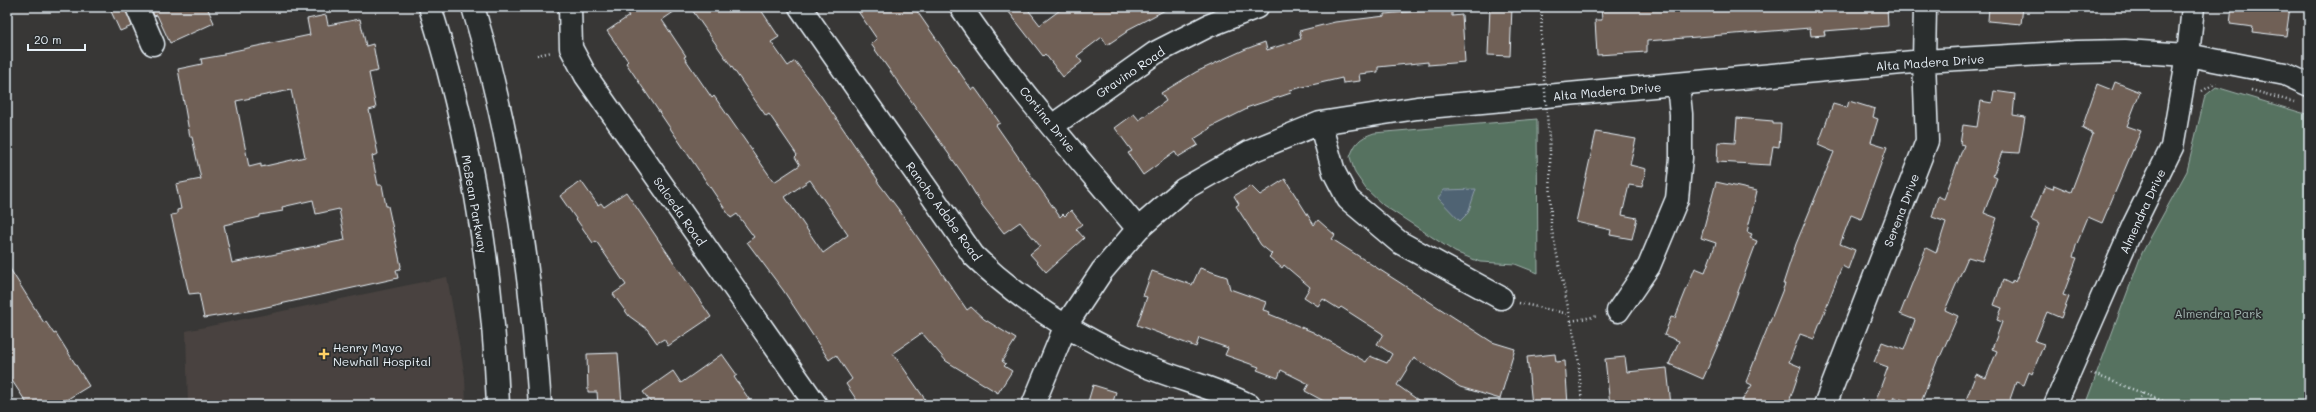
<svg xmlns="http://www.w3.org/2000/svg" width="2316" height="412" font-family="Mali,sans-serif">
<rect width="100%" height="100%" fill="#383736"/>
<filter id="ink" filterUnits="userSpaceOnUse"><feTurbulence type="fractalNoise" baseFrequency=".025" numOctaves="2"/><feDisplacementMap in="SourceGraphic" scale="8" xChannelSelector="R" yChannelSelector="G"/><feConvolveMatrix kernelMatrix="1 2 1 2 8 2 1 2 1" color-interpolation-filters="sRGB"/></filter>
<g filter="url(#ink)">
<path fill="#494340" d="M 447,277 L 465,377 L 466,405 L 188,405 L 186,331 Z"/>
<path fill="#567261" stroke="#9fb2ac" d="M 2216,87 L 2309,115 L 2309,405 L 2085,405 L 2142,253 L 2187,171 L 2205,96 Z
M 1537,119 L 1538,273 L 1515,264 L 1480,262 L 1455,252 L 1383,205 L 1366,189 L 1355,173 L 1350,157 C 1355,143 1359,138 1374,133 Z"/>
<path fill="#506473" stroke="#8d9ca8" d="M 1476,189 L 1468,213 L 1460,221 L 1438,198 L 1444,190 Z"/>
<path fill="#706057" stroke="#e8f1f8" fill-rule="evenodd" d="M 109,7 L 125,7 L 132,26 L 120,31 Z
M 151,7 L 207,7 L 214,23 L 170,43 L 157,15 L 154,16 Z
M 623,7 L 681,7 L 662,20 L 686,56 L 684,57 L 712,98 L 714,96 L 774,182 L 800,165 L 795,157 L 797,155 L 769,114 L 766,116 L 690,7 L 759,7 L 779,37 L 771,42 L 788,66 L 795,61 L 821,96 L 878,180 L 877,181 L 899,210 L 967,310 L 971,307 L 984,319 L 1016,339 L 1002,361 L 1006,364 L 1004,366 L 1012,371 L 998,393 L 946,361 L 922,333 L 893,353 L 929,405 L 860,405 L 846,384 L 852,379 L 836,355 L 829,360 L 783,290 L 747,242 L 754,237 L 737,214 L 731,218 L 626,63 L 628,61 L 607,31 L 629,16 ZM 810,180 L 848,235 L 823,253 L 785,197 Z
M 855,7 L 914,7 L 972,90 L 975,88 L 978,92 L 1000,123 L 996,125 L 1060,217 L 1063,214 L 1065,216 L 1071,210 L 1082,224 L 1076,229 L 1084,238 L 1046,272 L 1030,254 L 1040,246 L 1020,222 L 1004,233 L 982,205 L 965,177 L 871,44 L 877,39 Z
M 1005,7 L 1026,7 L 1040,25 L 1064,7 L 1171,7 L 1127,30 L 1128,31 L 1107,45 L 1102,37 L 1077,56 L 1082,62 L 1063,77 L 1045,54 L 1043,56 Z
M 1490,7 L 1512,7 L 1510,56 L 1488,55 Z
M 1601,7 L 1887,7 L 1888,26 L 1824,31 L 1825,35 L 1811,36 L 1810,28 L 1647,41 L 1647,52 L 1597,55 L 1595,20 L 1602,20 Z
M 1989,7 L 2023,7 L 2021,24 L 1988,21 Z
M 2232,7 L 2290,7 L 2286,36 L 2252,32 L 2253,27 L 2230,24 Z
M 1452,8 L 1452,16 L 1462,15 L 1465,62 L 1428,65 L 1428,62 L 1378,67 L 1378,72 L 1359,74 L 1360,81 L 1343,83 L 1342,78 L 1290,90 L 1291,93 L 1246,108 L 1247,109 L 1209,128 L 1210,129 L 1194,139 L 1198,145 L 1178,157 L 1175,152 L 1143,175 L 1128,153 L 1132,151 L 1115,128 L 1134,114 L 1139,120 L 1166,101 L 1161,93 L 1196,72 L 1246,49 L 1265,42 L 1267,50 L 1301,39 L 1299,31 L 1335,22 L 1385,16 L 1385,14 Z
M 326,15 L 328,25 L 360,19 L 366,46 L 373,44 L 378,71 L 369,73 L 376,108 L 369,110 L 378,154 L 372,156 L 378,185 L 382,185 L 386,206 L 388,206 L 401,266 L 400,269 L 396,270 L 398,278 L 253,310 L 204,318 L 199,293 L 189,294 L 171,215 L 177,214 L 177,210 L 181,209 L 176,184 L 201,179 L 192,137 L 190,137 L 178,69 L 202,64 L 201,59 L 224,55 L 224,53 L 310,35 L 307,19 ZM 291,90 L 305,157 L 261,167 L 261,164 L 249,167 L 236,101 ZM 313,200 L 316,214 L 339,209 L 345,240 L 232,263 L 224,225 L 260,217 L 260,215 L 283,211 L 282,207 Z
M 2115,82 L 2140,92 L 2127,126 L 2141,131 L 2102,223 L 2088,217 L 2076,246 L 2073,257 L 2077,258 L 2063,295 L 2069,297 L 2061,318 L 2047,312 L 2035,341 L 2044,344 L 2032,374 L 2029,372 L 2024,385 L 2016,382 L 2008,405 L 1964,405 L 1976,374 L 1986,378 L 1997,351 L 1992,349 L 2002,322 L 1997,320 L 2002,308 L 1994,305 L 2003,280 L 2011,284 L 2013,280 L 2015,282 L 2039,224 L 2031,220 L 2045,186 L 2053,189 L 2054,185 L 2071,192 L 2093,134 L 2082,128 L 2097,84 L 2112,90 Z
M 1994,91 L 2015,94 L 2013,115 L 2025,117 L 2019,153 L 2002,152 L 1993,176 L 1997,178 L 1984,213 L 1997,218 L 1982,261 L 1968,257 L 1945,310 L 1958,316 L 1940,357 L 1939,356 L 1920,405 L 1894,397 L 1890,405 L 1874,405 L 1888,367 L 1874,362 L 1882,342 L 1904,350 L 1915,320 L 1900,314 L 1926,248 L 1936,253 L 1946,222 L 1932,217 L 1938,196 L 1944,199 L 1964,145 L 1960,144 L 1963,125 L 1977,127 L 1981,101 L 1992,103 Z
M 1849,101 L 1875,109 L 1873,117 L 1878,119 L 1871,142 L 1887,147 L 1861,219 L 1851,215 L 1840,244 L 1855,250 L 1848,269 L 1842,266 L 1814,339 L 1800,334 L 1789,362 L 1801,367 L 1788,405 L 1739,405 L 1752,385 L 1746,382 L 1785,284 L 1783,284 L 1796,244 L 1834,152 L 1818,145 L 1833,104 L 1847,108 Z
M 1737,118 L 1773,121 L 1773,124 L 1781,124 L 1779,147 L 1773,146 L 1770,165 L 1717,162 L 1718,142 L 1735,143 Z
M 1596,132 L 1636,139 L 1630,165 L 1646,169 L 1642,187 L 1629,185 L 1622,215 L 1637,218 L 1632,239 L 1610,235 L 1611,230 L 1576,222 Z
M 1285,179 L 1314,225 L 1318,220 L 1335,235 L 1332,239 L 1492,342 L 1515,349 L 1500,399 L 1460,387 L 1414,358 L 1397,385 L 1425,405 L 1331,405 L 1305,391 L 1309,384 L 1281,370 L 1278,378 L 1257,370 L 1259,367 L 1225,355 L 1228,348 L 1199,338 L 1196,347 L 1137,325 L 1147,297 L 1143,296 L 1152,271 L 1192,285 L 1200,268 L 1227,277 L 1230,289 L 1266,302 L 1263,310 L 1270,312 L 1269,314 L 1313,332 L 1366,362 L 1370,356 L 1387,363 L 1392,354 L 1377,344 L 1383,334 L 1341,307 L 1339,309 L 1323,299 L 1318,306 L 1304,297 L 1310,287 L 1284,265 L 1282,268 L 1269,257 L 1272,254 L 1261,245 L 1236,206 L 1239,204 L 1234,196 L 1251,186 L 1260,195 Z
M 581,181 L 598,205 L 601,203 L 604,207 L 626,192 L 711,317 L 668,346 L 664,339 L 657,343 L 647,329 L 629,316 L 613,294 L 626,285 L 596,241 L 593,243 L 560,196 Z
M 1716,182 L 1757,191 L 1747,232 L 1752,234 L 1750,238 L 1757,241 L 1720,340 L 1703,379 L 1669,364 L 1679,341 L 1664,335 L 1671,317 L 1675,318 L 1695,268 L 1705,272 L 1716,243 L 1701,238 Z
M 7,264 L 44,323 L 46,322 L 54,334 L 56,333 L 89,386 L 58,405 L 28,405 L 7,373 Z
M 618,353 L 622,404 L 598,405 L 597,392 L 588,392 L 587,354 Z
M 722,354 L 737,375 L 734,377 L 753,405 L 653,405 L 643,392 L 673,371 L 681,383 Z
M 1555,354 L 1556,362 L 1565,361 L 1568,405 L 1532,405 L 1527,357 Z
M 1625,357 L 1627,372 L 1667,368 L 1671,405 L 1610,405 L 1605,359 Z
M 1093,385 L 1116,392 L 1112,405 L 1087,405 Z"/>
<g fill="none" stroke-linecap="round" stroke-linejoin="round">
<defs>
<path id="minor" d="M 137,7 L 153,44
M 570,7 L 571,48 L 586,76 L 816,405
M 800,7 L 973,255 C 1018,299 1070,332 1127,358 C 1166,377 1210,385 1249,405
M 961,7 C 1013,85 1078,157 1138,229
M 1320,123 L 1334,172 L 1348,199 L 1399,242 L 1501,298
M 1052,126 L 1155,53 L 1208,26 L 1257,7
M 1618,311 L 1649,266 L 1677,199 L 1681,158 L 1681,114 L 1678,85
M 1033,405 L 1066,325 L 1102,271 L 1138,229 L 1184,189 L 1249,152 L 1320,123 L 1417,108 L 1924,61 L 2077,52 L 2125,51 L 2188,55 L 2285,74 L 2309,85
M 1825,405 L 1927,141 L 1924,61 L 1925,7
M 2055,405 L 2134,224 L 2172,147 L 2188,55 L 2193,7"/>
<path id="major" d="M 430,7 C 470,135 493,271 498,405
M 473,7 C 512,137 531,270 540,405"/>
</defs>
<use href="#minor" stroke="#e8f1f8" stroke-width="25"/>
<use href="#major" stroke="#e8f1f8" stroke-width="25"/>
<path stroke="#e8f1f8" stroke-width="2.5" stroke-dasharray="1 3" stroke-linecap="butt" d="M 1541,44 L 1542,7
M 537,55 L 552,52
M 2251,90 L 2294,102
M 2202,91 L 2216,83
M 1550,150 L 1551,226 L 1578,355 L 1582,405
M 1519,303 L 1569,314
M 1571,321 L 1598,316
M 2091,373 L 2173,405
M 2137,405 L 2142,393"/>
<use href="#minor" stroke="#2a2d2e" stroke-width="22"/>
<use href="#major" stroke="#2a2d2e" stroke-width="22"/>
<path stroke="#e8f1f8" stroke-width="2.5" stroke-dasharray="1 3" stroke-linecap="butt" d="M 1541,44 L 1550,150"/>
</g>
</g>
<path fill="#ffd166" stroke="#2a2d2e" stroke-width="1.5" d="M322 348h4v4h4v4h-4v4h-4v-4h-4v-4h4z"/>
<g text-anchor="middle" dominant-baseline="central" stroke-width="3.5" stroke-linejoin="round" paint-order="stroke">
<g font-size="12" fill="#e8f1f8" stroke="#2a2d2e">
<text transform="translate(1930 62) rotate(-4)">Alta Madera Drive</text>
<text transform="translate(1130 72) rotate(-34)">Gravino Road</text>
<text transform="translate(1607 91) rotate(-5)">Alta Madera Drive</text>
<text transform="translate(1048 119) rotate(51)">Cortina Drive</text>
<text transform="translate(475 204) rotate(80)">McBean Parkway</text>
<text transform="translate(1901 210) rotate(-69)">Serena Drive</text>
<text transform="translate(680 211) rotate(55)">Salceda Road</text>
<text transform="translate(944 211) rotate(54)">Rancho Adobe Road</text>
<text transform="translate(2142 211) rotate(-65)">Almendra Drive</text>
</g>
<g font-size="12" fill="#a6b8b4" stroke="#2a2d2e">
<text x="2218" y="313">Almendra Park</text>
</g>
<g font-size="12" fill="#e8f1f8" stroke="#2a2d2e" text-anchor="start">
<text x="333" y="347">Henry Mayo<tspan x="333" dy="14">Newhall Hospital</tspan></text>
</g>
</g>
<rect width="2316" height="412" fill="none" stroke="#2a2d2e" stroke-width="24"/>
<rect x="12" y="12" width="2292" height="388" fill="none" stroke="#e8f1f8" stroke-width="1.5" filter="url(#ink)"/>
<path d="M28 44v6h57v-6" fill="none" stroke="#e8f1f8" stroke-width="2"/>
<text x="34" y="44" font-size="12" fill="#e8f1f8" stroke="#2a2d2e" stroke-width="3" paint-order="stroke">20 m</text>
</svg>
